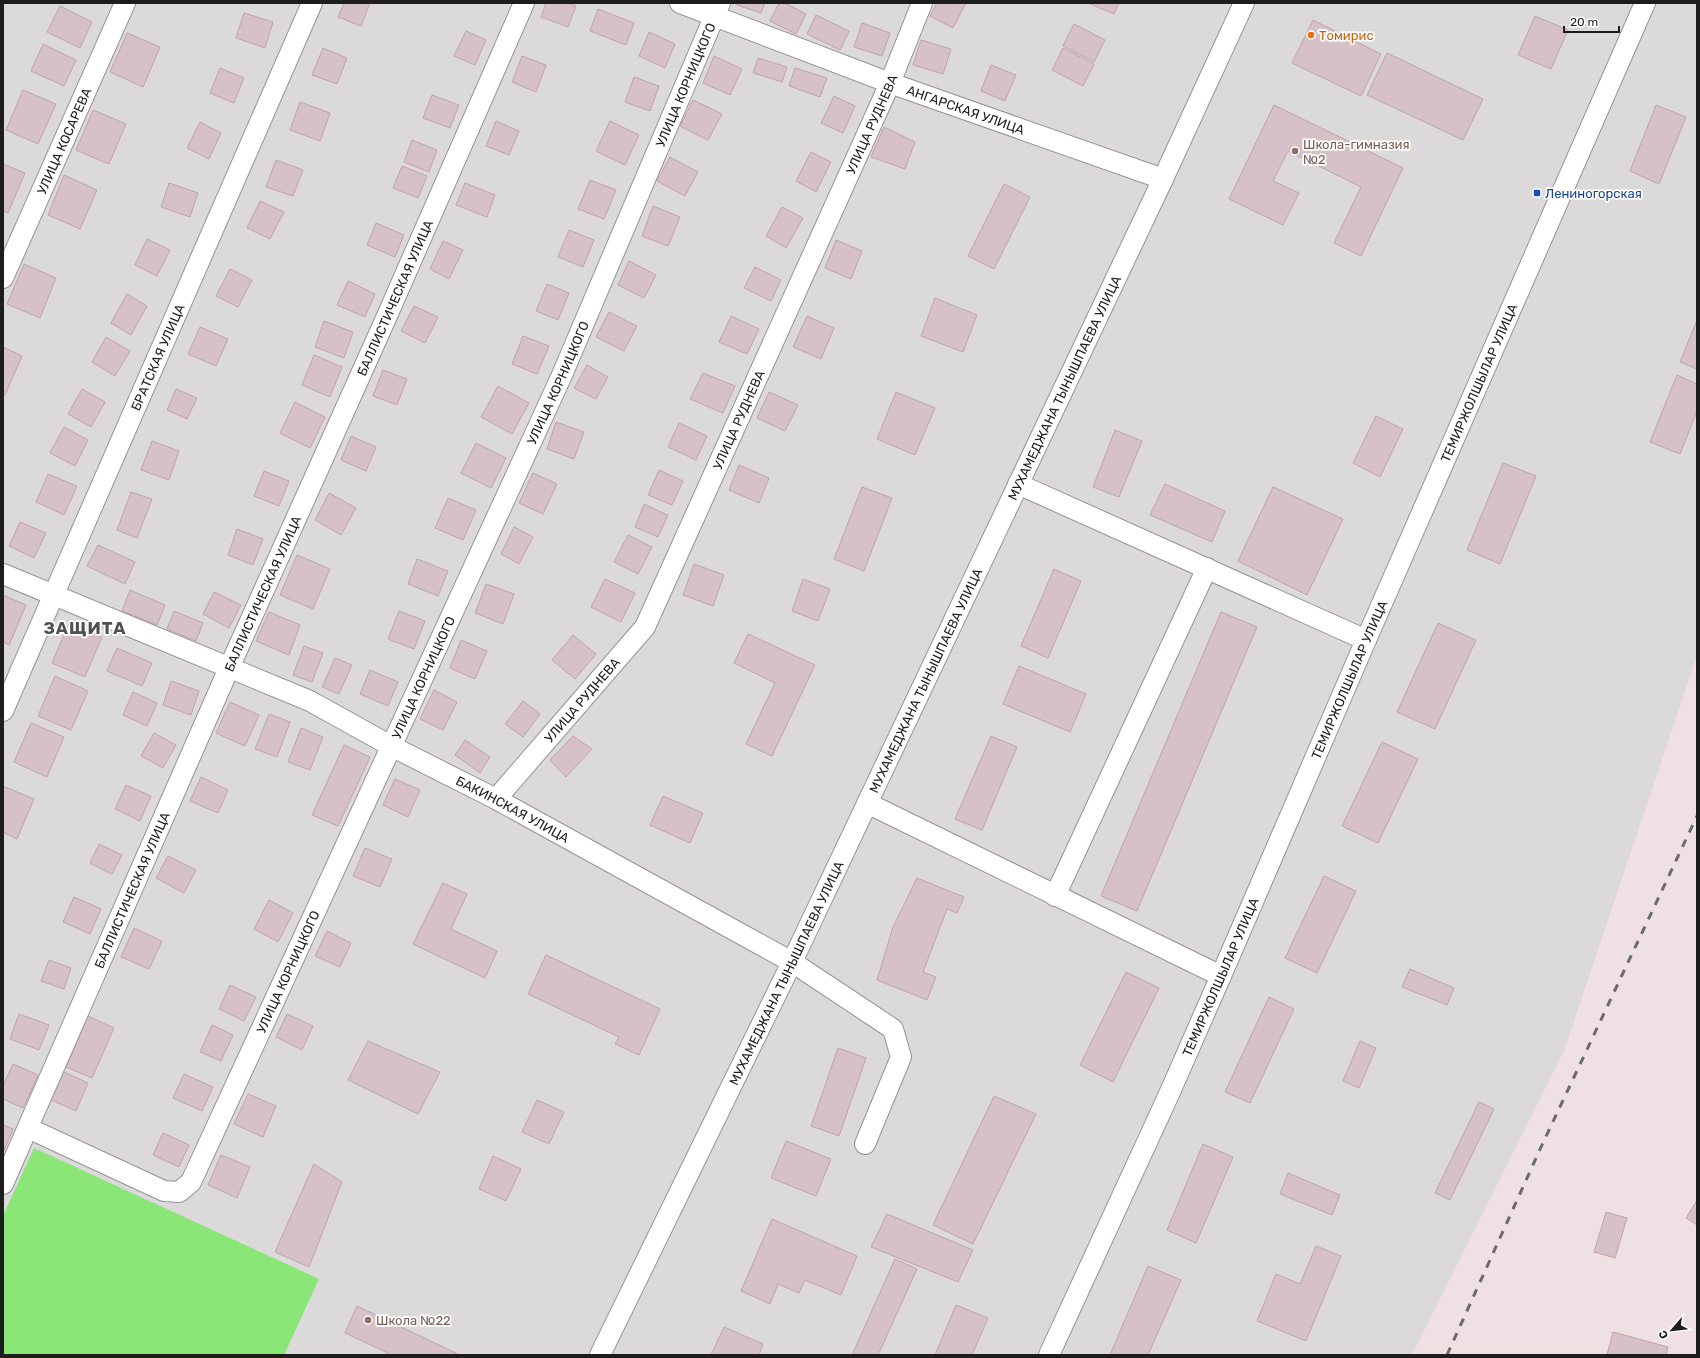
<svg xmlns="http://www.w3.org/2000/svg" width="1700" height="1358" font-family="Rubik,sans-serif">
<rect width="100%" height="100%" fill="#efe1e3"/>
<path fill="#dbd9da" d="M 3,3 L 1697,3 L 1697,656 L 1564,1051 L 1412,1355 L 3,1355 Z"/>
<path fill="#89e677" d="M 34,1148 L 319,1279 L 284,1355 L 3,1355 L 3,1216 Z"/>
<path fill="#d6c1c8" stroke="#c2a2ad" d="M 344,3 L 370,3 L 361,26 L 338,17 Z
M 546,3 L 568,3 L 576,6 L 568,27 L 541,17 Z
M 737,3 L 765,3 L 761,13 L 737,5 Z
M 779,3 L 785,3 L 806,14 L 796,34 L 770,21 Z
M 937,3 L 966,3 L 953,28 L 930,16 Z
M 1088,3 L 1119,3 L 1114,14 Z
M 60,6 L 92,22 L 80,48 L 47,32 Z
M 598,9 L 634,23 L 626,45 L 590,31 Z
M 244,13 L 273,22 L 265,48 L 236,38 Z
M 816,15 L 849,31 L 840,50 L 807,34 Z
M 1535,16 L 1568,30 L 1551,69 L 1518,55 Z
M 1313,20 L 1381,54 L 1361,96 L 1292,63 Z
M 862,23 L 890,33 L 882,56 L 854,47 Z
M 1074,24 L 1105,40 L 1094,62 L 1063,46 Z
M 466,31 L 486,40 L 475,65 L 454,56 Z
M 649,32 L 675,44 L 665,68 L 639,56 Z
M 127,33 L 160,47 L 143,87 L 110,72 Z
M 921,40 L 951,49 L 943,74 L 913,65 Z
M 43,44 L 76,60 L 64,86 L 31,71 Z
M 323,48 L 347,58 L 337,84 L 312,75 Z
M 1063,48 L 1094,64 L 1083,86 L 1052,70 Z
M 1387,53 L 1483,99 L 1463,140 L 1367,95 Z
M 522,56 L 546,65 L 536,92 L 512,82 Z
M 714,56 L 742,69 L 730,95 L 703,83 Z
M 758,58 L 787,67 L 782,82 L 753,73 Z
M 991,65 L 1016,75 L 1005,101 L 981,91 Z
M 220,68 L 244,78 L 234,103 L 210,93 Z
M 795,68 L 827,78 L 820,97 L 789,86 Z
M 634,77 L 659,86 L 650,111 L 625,102 Z
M 23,90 L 56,104 L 38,144 L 6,130 Z
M 432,95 L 459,105 L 450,128 L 423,118 Z
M 834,96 L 855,106 L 843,133 L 821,123 Z
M 693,100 L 722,114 L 708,140 L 680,126 Z
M 300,102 L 330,113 L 320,141 L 290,130 Z
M 1274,105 L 1403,168 L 1361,256 L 1334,243 L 1361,187 L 1288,151 L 1273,181 L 1299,193 L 1283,225 L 1229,199 Z
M 1656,105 L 1686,117 L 1659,184 L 1630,171 Z
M 93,110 L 126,124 L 109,164 L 76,150 Z
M 496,121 L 519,131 L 509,155 L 486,146 Z
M 610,121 L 639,135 L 625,165 L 596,151 Z
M 200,122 L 221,133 L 209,159 L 187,148 Z
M 884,127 L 915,142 L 905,169 L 871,157 Z
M 412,140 L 437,150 L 429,172 L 404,162 Z
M 811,152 L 831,162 L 816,192 L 796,181 Z
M 670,157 L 698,172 L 685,196 L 657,181 Z
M 276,160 L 303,170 L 293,196 L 266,187 Z
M 3,164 L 25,173 L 8,213 L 3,211 Z
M 402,166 L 427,176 L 418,198 L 393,188 Z
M 64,175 L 97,190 L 80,229 L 48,215 Z
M 590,180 L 616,190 L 604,219 L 578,209 Z
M 169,183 L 198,193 L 190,217 L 161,207 Z
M 465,183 L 495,195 L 487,217 L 456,205 Z
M 1004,184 L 1030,197 L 994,269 L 968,256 Z
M 260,201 L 284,212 L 270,239 L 247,228 Z
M 653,206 L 680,217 L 668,246 L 642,236 Z
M 782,207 L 803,218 L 786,248 L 766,236 Z
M 376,223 L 404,235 L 395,257 L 367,245 Z
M 569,230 L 594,240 L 583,267 L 558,257 Z
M 147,239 L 170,250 L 157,276 L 135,265 Z
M 836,240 L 862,251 L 851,279 L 825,268 Z
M 443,241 L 463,250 L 449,279 L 430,269 Z
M 629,261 L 656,275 L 644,298 L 618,285 Z
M 24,264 L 56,278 L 40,318 L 7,304 Z
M 755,267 L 781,280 L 771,301 L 744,288 Z
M 230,269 L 252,280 L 238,307 L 216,296 Z
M 348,281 L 375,294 L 365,317 L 337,305 Z
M 547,284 L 569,293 L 558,320 L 536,311 Z
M 127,294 L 147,306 L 131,335 L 111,323 Z
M 935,298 L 977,315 L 963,352 L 921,336 Z
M 414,306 L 438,317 L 425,343 L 401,331 Z
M 609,312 L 637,326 L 624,351 L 596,337 Z
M 731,316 L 759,329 L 747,354 L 719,342 Z
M 807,316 L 834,328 L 821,359 L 793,347 Z
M 1697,320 L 1697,369 L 1680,362 Z
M 324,321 L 353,332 L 344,358 L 315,347 Z
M 200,327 L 228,339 L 216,366 L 188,354 Z
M 523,336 L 549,346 L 537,374 L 512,364 Z
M 106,337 L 130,351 L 115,376 L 92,362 Z
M 3,347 L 22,356 L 5,395 L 3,394 Z
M 314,355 L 342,367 L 330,397 L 302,385 Z
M 587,365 L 608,377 L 596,399 L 574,388 Z
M 383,370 L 407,379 L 397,405 L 373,396 Z
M 703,373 L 735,386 L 723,413 L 690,399 Z
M 1677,375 L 1697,384 L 1697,411 L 1680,454 L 1650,442 Z
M 498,386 L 529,403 L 512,434 L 481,417 Z
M 82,389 L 105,402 L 91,427 L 68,414 Z
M 176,389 L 197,398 L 187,419 L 167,410 Z
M 769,392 L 798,405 L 785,431 L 757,418 Z
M 896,392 L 935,408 L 915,455 L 877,439 Z
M 295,402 L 325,417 L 310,448 L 280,433 Z
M 1376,416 L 1403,429 L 1380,477 L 1353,463 Z
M 556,422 L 584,432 L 574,459 L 547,449 Z
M 679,423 L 707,436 L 696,460 L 668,447 Z
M 64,427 L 88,440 L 75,466 L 50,453 Z
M 1115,430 L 1142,441 L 1119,497 L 1093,487 Z
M 351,436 L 376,447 L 366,471 L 341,460 Z
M 152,441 L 179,451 L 169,480 L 141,470 Z
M 476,443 L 506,458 L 491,488 L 461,473 Z
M 1503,463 L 1536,476 L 1500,564 L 1467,550 Z
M 739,465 L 769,478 L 759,503 L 729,490 Z
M 659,470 L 683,481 L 672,505 L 648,495 Z
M 264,471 L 289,481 L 279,506 L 254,496 Z
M 533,473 L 557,484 L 543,514 L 519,503 Z
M 48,474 L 77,486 L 64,515 L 36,502 Z
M 1165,484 L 1225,511 L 1212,542 L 1150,515 Z
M 862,487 L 892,498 L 864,571 L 834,559 Z
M 1273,487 L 1343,519 L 1307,595 L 1238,561 Z
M 131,492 L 152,499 L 137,538 L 117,530 Z
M 329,493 L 356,508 L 341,535 L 315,520 Z
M 448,498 L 476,510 L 463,540 L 435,528 Z
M 644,504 L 668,515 L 658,537 L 635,527 Z
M 20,522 L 46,533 L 34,558 L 9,546 Z
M 514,527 L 533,537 L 519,564 L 501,554 Z
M 237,529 L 263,539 L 253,565 L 228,555 Z
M 628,535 L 652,547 L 638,574 L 614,562 Z
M 98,545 L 135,562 L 125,584 L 87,566 Z
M 297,555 L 330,569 L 313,609 L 280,595 Z
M 417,559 L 448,571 L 438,596 L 408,584 Z
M 694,564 L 724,575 L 713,606 L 683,595 Z
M 1054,569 L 1081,581 L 1048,658 L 1021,646 Z
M 605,579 L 635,593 L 621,622 L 591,607 Z
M 803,579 L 830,589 L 818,621 L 792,611 Z
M 486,584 L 514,594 L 503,624 L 475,613 Z
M 130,590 L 165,605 L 157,625 L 122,611 Z
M 214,592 L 241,605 L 229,628 L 203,614 Z
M 3,595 L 26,605 L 9,645 L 3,642 Z
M 174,611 L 203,623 L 196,641 L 167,629 Z
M 399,611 L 425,621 L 414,649 L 388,639 Z
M 269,612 L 300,625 L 289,655 L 256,641 Z
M 1221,612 L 1257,627 L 1137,911 L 1101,896 Z
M 69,623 L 102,637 L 85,677 L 52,663 Z
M 1438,623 L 1476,640 L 1435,729 L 1397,712 Z
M 748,634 L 815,665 L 772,756 L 746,744 L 775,683 L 734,663 Z
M 573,635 L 596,654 L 575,679 L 552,660 Z
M 461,640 L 487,651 L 475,679 L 450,668 Z
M 304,646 L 323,653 L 312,682 L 293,675 Z
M 117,648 L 152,663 L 142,686 L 107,671 Z
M 335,658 L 352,665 L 339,694 L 322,687 Z
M 1019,666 L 1086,694 L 1070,732 L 1003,704 Z
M 370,670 L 398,682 L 388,706 L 360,694 Z
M 55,676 L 88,691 L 71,730 L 38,716 Z
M 171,681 L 199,691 L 191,715 L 163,705 Z
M 434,690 L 457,702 L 443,730 L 420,719 Z
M 133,692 L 157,703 L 147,726 L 123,715 Z
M 523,701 L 540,714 L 523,737 L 505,724 Z
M 230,702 L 259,715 L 245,746 L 216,733 Z
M 269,714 L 290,722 L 277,757 L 255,749 Z
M 31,723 L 64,737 L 47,777 L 14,762 Z
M 301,728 L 323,737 L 310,770 L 288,762 Z
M 154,733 L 176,745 L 163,768 L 141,756 Z
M 573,736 L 592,749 L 566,777 L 550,760 Z
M 991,736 L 1017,747 L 982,830 L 955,819 Z
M 465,740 L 490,757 L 480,773 L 455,755 Z
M 1382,742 L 1418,759 L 1378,843 L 1342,826 Z
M 344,745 L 370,757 L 338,826 L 312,815 Z
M 201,777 L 228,790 L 218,813 L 190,801 Z
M 395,779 L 420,790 L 408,817 L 383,805 Z
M 126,785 L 151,796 L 140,821 L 115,809 Z
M 3,786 L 34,799 L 17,839 L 3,832 Z
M 663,796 L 703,813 L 690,843 L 650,825 Z
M 99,844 L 122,855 L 112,874 L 90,863 Z
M 365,848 L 392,859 L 380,887 L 353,876 Z
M 168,856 L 196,870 L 184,893 L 156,878 Z
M 1324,876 L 1356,891 L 1317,973 L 1285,958 Z
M 917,878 L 964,897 L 957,913 L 947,909 L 923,972 L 936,977 L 927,1000 L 877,980 L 893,927 Z
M 443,883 L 467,894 L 451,929 L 497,951 L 485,978 L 413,944 Z
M 74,897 L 101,909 L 90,934 L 63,922 Z
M 269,900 L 293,913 L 278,942 L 254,929 Z
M 134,928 L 162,941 L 149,969 L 121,957 Z
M 327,931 L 351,943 L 340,967 L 315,956 Z
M 546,955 L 660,1009 L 639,1055 L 615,1044 L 619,1037 L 528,994 Z
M 49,960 L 71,968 L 64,989 L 41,981 Z
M 1410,969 L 1454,988 L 1447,1005 L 1402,987 Z
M 1126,972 L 1159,988 L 1113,1082 L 1080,1065 Z
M 230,985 L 256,997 L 244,1021 L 219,1009 Z
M 1269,997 L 1294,1009 L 1250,1103 L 1225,1092 Z
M 19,1014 L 49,1025 L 39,1050 L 10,1039 Z
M 287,1014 L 313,1026 L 302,1050 L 276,1037 Z
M 88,1016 L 114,1028 L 92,1078 L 66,1067 Z
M 212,1025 L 233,1035 L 221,1061 L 200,1052 Z
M 368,1041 L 440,1072 L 418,1114 L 348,1080 Z
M 1360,1041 L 1376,1048 L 1359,1088 L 1343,1081 Z
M 838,1048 L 866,1058 L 839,1136 L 811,1126 Z
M 13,1064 L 38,1075 L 23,1108 L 3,1099 L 3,1086 Z
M 62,1071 L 88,1083 L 76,1111 L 49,1099 Z
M 184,1074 L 213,1087 L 202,1111 L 173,1098 Z
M 248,1094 L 276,1106 L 263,1137 L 234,1124 Z
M 994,1096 L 1036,1114 L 973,1244 L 933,1225 Z
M 537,1100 L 564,1112 L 549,1144 L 522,1132 Z
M 1479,1102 L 1494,1109 L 1450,1200 L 1435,1193 Z
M 3,1125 L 13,1129 L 3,1153 Z
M 163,1133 L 189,1145 L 179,1167 L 153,1155 Z
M 786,1141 L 831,1159 L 816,1196 L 771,1178 Z
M 1203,1144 L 1233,1157 L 1196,1243 L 1167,1230 Z
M 221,1155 L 250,1167 L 237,1198 L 208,1185 Z
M 493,1156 L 521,1169 L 506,1201 L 479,1189 Z
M 314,1164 L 342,1182 L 309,1267 L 275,1252 Z
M 1288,1173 L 1340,1195 L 1332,1215 L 1280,1194 Z
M 1697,1200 L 1697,1225 L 1686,1218 Z
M 1606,1212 L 1627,1218 L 1615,1258 L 1594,1252 Z
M 887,1214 L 973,1250 L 958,1282 L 871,1247 Z
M 772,1219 L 857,1256 L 841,1295 L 805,1280 L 799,1293 L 778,1284 L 770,1304 L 741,1291 Z
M 1316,1246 L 1341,1256 L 1306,1341 L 1257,1321 L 1276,1274 L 1300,1284 Z
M 895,1259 L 917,1269 L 878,1355 L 852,1355 Z
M 1148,1266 L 1181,1280 L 1148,1355 L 1110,1355 Z
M 956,1305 L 988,1318 L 972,1355 L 935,1355 Z
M 357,1306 L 460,1355 L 392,1355 L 345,1333 Z
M 724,1327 L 763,1344 L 759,1355 L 711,1355 Z
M 1613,1332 L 1668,1347 L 1666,1355 L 1607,1355 Z"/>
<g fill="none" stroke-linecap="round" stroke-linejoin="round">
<defs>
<g id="minor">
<path id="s1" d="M 680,3 L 890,83 L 1163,179"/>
<path id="s2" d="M 3,278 L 125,3"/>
<path d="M 1018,484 L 1366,640"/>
<path id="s3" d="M 3,574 L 310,701 L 391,746 L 496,799 L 792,962 L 893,1029 L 901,1057 L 865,1144"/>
<path id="s4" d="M 3,711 L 312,3"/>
<path id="s5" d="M 496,799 L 645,627 L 890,83 L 922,3"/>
<path d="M 867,803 L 1221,976"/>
<path d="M 1055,896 L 1207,568"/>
<path id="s6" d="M 28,1128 L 164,1191 L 179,1192 L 191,1182 L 562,375 L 720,3"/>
<path id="s7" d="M 3,1184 L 229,668 L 387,316 L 524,3"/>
<path id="s8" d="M 600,1355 L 792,962 L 1163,179 L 1244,3"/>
<path id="s9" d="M 1049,1355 L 1170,1092 L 1227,962 L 1366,640 L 1645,3"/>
</g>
</defs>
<use href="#minor" stroke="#949494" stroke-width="22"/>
<use href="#minor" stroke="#fff" stroke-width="20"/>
<path stroke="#6b6b6b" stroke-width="3" stroke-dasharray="8 8" stroke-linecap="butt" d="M 1447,1355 L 1542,1145 L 1697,816"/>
</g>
<circle fill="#e8710a" stroke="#fff" stroke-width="1.5" cx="1311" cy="35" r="4"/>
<g fill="#8d6e63" stroke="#fff" stroke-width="1.5">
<circle cx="1295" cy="151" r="4"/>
<circle cx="368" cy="1320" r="4"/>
</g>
<rect fill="#1a4fb4" stroke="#fff" stroke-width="1.5" x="1533" y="189" width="8" height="8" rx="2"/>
<g text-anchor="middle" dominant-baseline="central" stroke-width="3.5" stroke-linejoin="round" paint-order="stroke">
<g font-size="13" fill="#c56008" stroke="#fff" text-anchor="start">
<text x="1319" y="35">Томирис</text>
</g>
<g font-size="13" fill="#1d1d1d" stroke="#fff">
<text stroke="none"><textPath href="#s6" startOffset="1384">УЛИЦА КОРНИЦКОГО</textPath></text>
<text stroke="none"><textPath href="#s1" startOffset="305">АНГАРСКАЯ УЛИЦА</textPath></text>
<text stroke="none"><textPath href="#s5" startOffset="779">УЛИЦА РУДНЕВА</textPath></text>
<text stroke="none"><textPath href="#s2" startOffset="150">УЛИЦА КОСАРЕВА</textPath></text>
<text stroke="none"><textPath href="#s7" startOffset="969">БАЛЛИСТИЧЕСКАЯ УЛИЦА</textPath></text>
<text stroke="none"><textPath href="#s4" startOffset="386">БРАТСКАЯ УЛИЦА</textPath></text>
<text stroke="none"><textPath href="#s6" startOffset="1060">УЛИЦА КОРНИЦКОГО</textPath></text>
<text stroke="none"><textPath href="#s9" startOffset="1063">ТЕМИРЖОЛШЫЛАР УЛИЦА</textPath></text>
<text stroke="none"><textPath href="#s8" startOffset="1073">МУХАМЕДЖАНА ТЫНЫШПАЕВА УЛИЦА</textPath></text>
<text stroke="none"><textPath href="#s5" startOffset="455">УЛИЦА РУДНЕВА</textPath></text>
<text stroke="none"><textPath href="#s7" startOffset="645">БАЛЛИСТИЧЕСКАЯ УЛИЦА</textPath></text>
<text stroke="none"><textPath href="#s6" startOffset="736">УЛИЦА КОРНИЦКОГО</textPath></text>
<text stroke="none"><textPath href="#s9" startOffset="739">ТЕМИРЖОЛШЫЛАР УЛИЦА</textPath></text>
<text stroke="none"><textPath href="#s8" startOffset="749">МУХАМЕДЖАНА ТЫНЫШПАЕВА УЛИЦА</textPath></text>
<text stroke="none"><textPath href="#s5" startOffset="131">УЛИЦА РУДНЕВА</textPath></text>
<text stroke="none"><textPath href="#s3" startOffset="562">БАКИНСКАЯ УЛИЦА</textPath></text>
<text stroke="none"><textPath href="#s7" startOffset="321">БАЛЛИСТИЧЕСКАЯ УЛИЦА</textPath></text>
<text stroke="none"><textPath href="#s6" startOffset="412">УЛИЦА КОРНИЦКОГО</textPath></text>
<text stroke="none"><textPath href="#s8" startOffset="425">МУХАМЕДЖАНА ТЫНЫШПАЕВА УЛИЦА</textPath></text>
<text stroke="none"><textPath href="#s9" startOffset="415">ТЕМИРЖОЛШЫЛАР УЛИЦА</textPath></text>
</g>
<g font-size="13" fill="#785e54" stroke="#fff" text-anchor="start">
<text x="1303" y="144">Школа-гимназия<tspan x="1303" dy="15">№2</tspan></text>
<text x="376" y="1320">Школа №22</text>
</g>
<g font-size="13" fill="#164399" stroke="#fff" text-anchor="start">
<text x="1545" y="193">Лениногорская</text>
</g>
<g font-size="17" font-weight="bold" letter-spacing="1" fill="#505050" stroke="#fff">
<text x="85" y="628">ЗАЩИТА</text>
</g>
</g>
<rect width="1700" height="1358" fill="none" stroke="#1d1d1d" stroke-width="8"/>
<g transform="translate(1672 1330) rotate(242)" stroke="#ffffff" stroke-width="3" paint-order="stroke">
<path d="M0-3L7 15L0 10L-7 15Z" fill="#1d1d1d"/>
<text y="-6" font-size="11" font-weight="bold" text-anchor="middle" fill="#1d1d1d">С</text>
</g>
<path d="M1564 26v6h55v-6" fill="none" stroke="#1d1d1d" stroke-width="2"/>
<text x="1570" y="26" font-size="12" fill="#1d1d1d" stroke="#ffffff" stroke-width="3" paint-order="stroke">20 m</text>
</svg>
